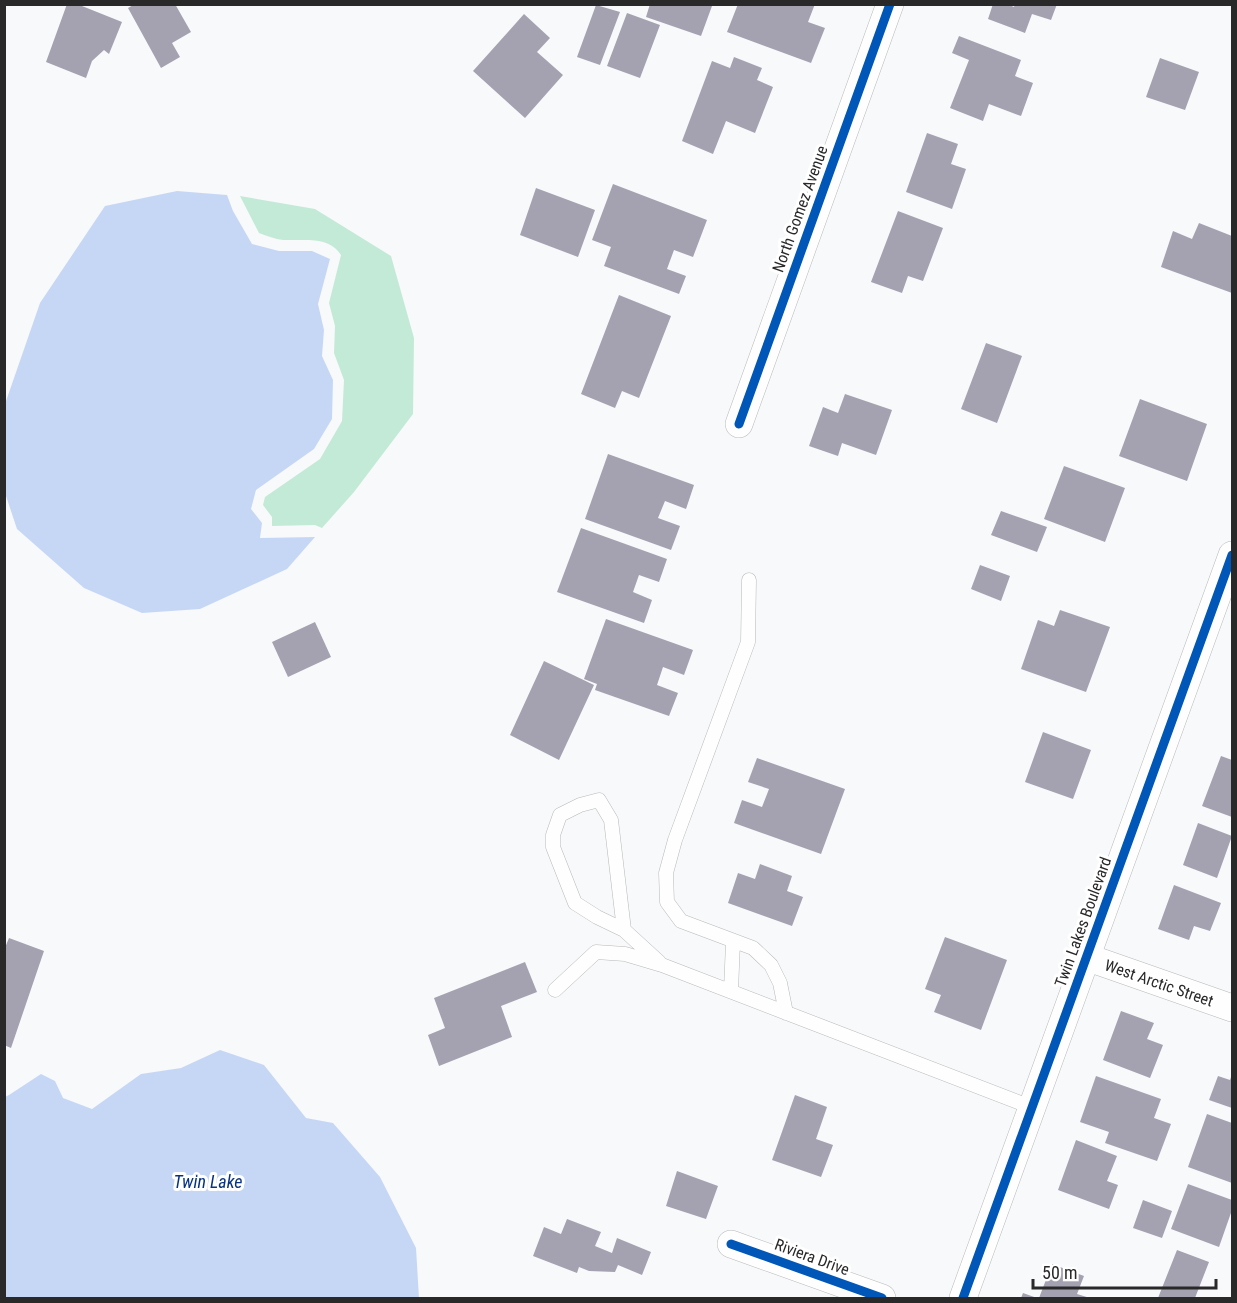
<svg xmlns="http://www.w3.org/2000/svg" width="1237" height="1303" font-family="'Roboto Condensed',sans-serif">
<rect width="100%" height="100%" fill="#f8f9fa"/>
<path fill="#c3ead7" d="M 240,196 L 315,209 L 391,256 L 414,338 L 413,414 L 354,492 L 322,528 L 315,525 L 272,526 L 272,517 L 263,505 L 265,497 L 320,459 L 342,421 L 344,380 L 334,353 L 335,326 L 329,303 L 341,255 C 329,235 302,241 283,240 C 275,239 267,236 259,233 Z"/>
<path fill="#c6d7f6" d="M 177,191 L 227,195 L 233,211 L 252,244 L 279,251 L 312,251 L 330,259 L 318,304 L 324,330 L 322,356 L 333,380 L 332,419 L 314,449 L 256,490 L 251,509 L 262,523 L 260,538 L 315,537 L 287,569 L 200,609 L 142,613 L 84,588 L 17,529 L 5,493 L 5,404 L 40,303 L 105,206 Z
M 220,1050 L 264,1065 L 306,1118 L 333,1123 L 380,1177 L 416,1248 L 419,1298 L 5,1298 L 5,1097 L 9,1095 L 41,1074 L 55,1081 L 63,1098 L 92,1109 L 141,1074 L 181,1068 Z"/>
<path fill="#a4a2b0" d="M 67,4 L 77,4 L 122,22 L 109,54 L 104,50 L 92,61 L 86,78 L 46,62 Z
M 135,4 L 175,4 L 191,32 L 172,43 L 180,57 L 161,68 L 128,8 Z
M 650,4 L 708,4 L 712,6 L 701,36 L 646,17 Z
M 738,4 L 815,4 L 808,22 L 825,28 L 811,63 L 727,32 Z
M 993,4 L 1007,4 L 1014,7 L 1015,4 L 1057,4 L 1051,20 L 1032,14 L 1025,33 L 988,19 Z
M 596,5 L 620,12 L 600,65 L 577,57 Z
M 627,13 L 660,25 L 640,78 L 607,66 Z
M 524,14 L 550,38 L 537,52 L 563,75 L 525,118 L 473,71 Z
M 959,36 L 1021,60 L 1015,76 L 1033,83 L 1021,116 L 989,104 L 983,121 L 950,108 L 969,60 L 952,53 Z
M 734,57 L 762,68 L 757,80 L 773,87 L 755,133 L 726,121 L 713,154 L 682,141 L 712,61 L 730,68 Z
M 1160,58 L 1199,72 L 1185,110 L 1146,97 Z
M 927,133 L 958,144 L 951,164 L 966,169 L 952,209 L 906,192 Z
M 613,184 L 707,220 L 693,257 L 674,250 L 667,269 L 686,276 L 679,294 L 604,266 L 611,247 L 592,240 Z
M 536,188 L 595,210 L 578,257 L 520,235 Z
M 898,211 L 943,228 L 923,281 L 908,276 L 902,293 L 871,282 Z
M 1199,223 L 1232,236 L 1232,293 L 1161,267 L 1173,231 L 1192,239 Z
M 619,295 L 671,316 L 639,398 L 622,391 L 615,408 L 581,394 Z
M 986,343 L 1022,356 L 997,423 L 961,409 Z
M 845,394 L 892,410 L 876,455 L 842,443 L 838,456 L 809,446 L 823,407 L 838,413 Z
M 1140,399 L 1207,424 L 1187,481 L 1119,456 Z
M 608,454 L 694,485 L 686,509 L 665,501 L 658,518 L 680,526 L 671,550 L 585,519 Z
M 1064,466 L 1125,488 L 1105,542 L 1044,519 Z
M 1001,511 L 1047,527 L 1037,552 L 991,535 Z
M 581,528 L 667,559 L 659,582 L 639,575 L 633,592 L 652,600 L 644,623 L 557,592 Z
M 980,565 L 1010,576 L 1001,601 L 971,589 Z
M 1060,610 L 1110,627 L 1086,692 L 1021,669 L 1038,620 L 1054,626 Z
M 606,619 L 693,650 L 684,675 L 663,667 L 657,685 L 678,693 L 669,716 L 595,690 L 597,684 L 584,679 Z
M 315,622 L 331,657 L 288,677 L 272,642 Z
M 544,661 L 594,685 L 559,760 L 510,735 Z
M 1043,732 L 1091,750 L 1073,799 L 1025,782 Z
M 1221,756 L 1232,760 L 1232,817 L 1202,806 Z
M 757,758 L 845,789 L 821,854 L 734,823 L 742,800 L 762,807 L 769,789 L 748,782 Z
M 1198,823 L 1232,836 L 1217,878 L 1183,865 Z
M 760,864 L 792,876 L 787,891 L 803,897 L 792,926 L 728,903 L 738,873 L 755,879 Z
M 1174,885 L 1221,903 L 1210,931 L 1194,926 L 1189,940 L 1158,929 Z
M 945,937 L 1007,960 L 981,1030 L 934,1012 L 941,995 L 925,989 Z
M 9,938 L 44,951 L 11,1048 L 4,1045 L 4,950 Z
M 525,962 L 537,992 L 501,1006 L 512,1037 L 439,1066 L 428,1035 L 445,1028 L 434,998 Z
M 1121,1011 L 1154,1023 L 1147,1039 L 1163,1045 L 1150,1078 L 1103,1060 Z
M 1232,1074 L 1232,1108 L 1209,1100 L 1218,1076 L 1230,1080 Z
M 1096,1076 L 1161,1099 L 1154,1118 L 1171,1124 L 1157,1161 L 1105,1143 L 1109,1132 L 1080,1122 Z
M 795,1095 L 827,1107 L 816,1139 L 833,1145 L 821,1177 L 772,1160 Z
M 1207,1114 L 1232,1123 L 1232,1183 L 1188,1167 Z
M 1076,1140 L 1117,1156 L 1107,1181 L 1118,1185 L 1109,1209 L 1058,1190 Z
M 677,1171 L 718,1186 L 706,1219 L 666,1206 Z
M 1188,1184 L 1232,1200 L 1232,1210 L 1219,1247 L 1171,1229 Z
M 1143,1200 L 1172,1211 L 1162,1238 L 1133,1228 Z
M 567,1219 L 601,1232 L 595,1246 L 612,1253 L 617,1238 L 651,1252 L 642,1275 L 618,1265 L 615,1272 L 589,1271 L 579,1267 L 577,1273 L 533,1256 L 544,1227 L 561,1234 Z
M 1177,1250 L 1209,1262 L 1195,1298 L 1158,1298 Z
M 1052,1264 L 1084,1276 L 1077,1294 L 1090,1298 L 1039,1298 Z
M 1023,1293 L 1037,1298 L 1021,1298 Z"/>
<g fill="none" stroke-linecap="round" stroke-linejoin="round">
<defs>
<path id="service" d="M 749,580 L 748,642 L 675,840 L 666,873 L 667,902 L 681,921 L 753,948 L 771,965 L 780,983 L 786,1013
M 624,930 L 611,820 L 599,800 L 580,805 L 560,815 L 553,835 L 553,847 L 575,903 L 597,917 L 624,930 L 659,962
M 555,990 L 596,952 L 625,954 L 662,965 L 1031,1107
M 731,991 L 733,942"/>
<path id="minor" d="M 739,424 L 890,4
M 1086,957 L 1232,1008
M 731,1244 L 882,1298
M 963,1298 L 1232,555"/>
</defs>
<use href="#service" stroke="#b8b9ba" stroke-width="15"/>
<use href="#minor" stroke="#b8b9ba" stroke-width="28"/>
<use href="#service" stroke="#fefefe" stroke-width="14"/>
<use href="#minor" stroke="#fefefe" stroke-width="27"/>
<defs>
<path id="cycleway" d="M 739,424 L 890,4
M 731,1244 L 882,1298
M 963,1298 L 1232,555"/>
</defs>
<use href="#cycleway" stroke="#fff" stroke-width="13"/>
<use href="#cycleway" stroke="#0057b8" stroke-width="9"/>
</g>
<g text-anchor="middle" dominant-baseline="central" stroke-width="6" stroke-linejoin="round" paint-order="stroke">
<g font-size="16" fill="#29292a" stroke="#fff">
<text transform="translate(800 209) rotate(-70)">North Gomez Avenue</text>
<text transform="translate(1083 922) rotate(-70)">Twin Lakes Boulevard</text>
<text transform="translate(1159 983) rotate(19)">West Arctic Street</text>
<text transform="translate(812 1257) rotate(20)">Riviera Drive</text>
</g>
<g font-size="18" font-style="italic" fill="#083282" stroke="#fff">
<text x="208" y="1181">Twin Lake</text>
</g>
</g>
<rect width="1237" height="1303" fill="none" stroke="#29292a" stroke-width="12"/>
<path d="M1033 1279v9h183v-9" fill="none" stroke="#29292a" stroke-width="3"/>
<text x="1042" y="1279" font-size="18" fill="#29292a" stroke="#ffffff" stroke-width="4.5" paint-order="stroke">50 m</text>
</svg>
